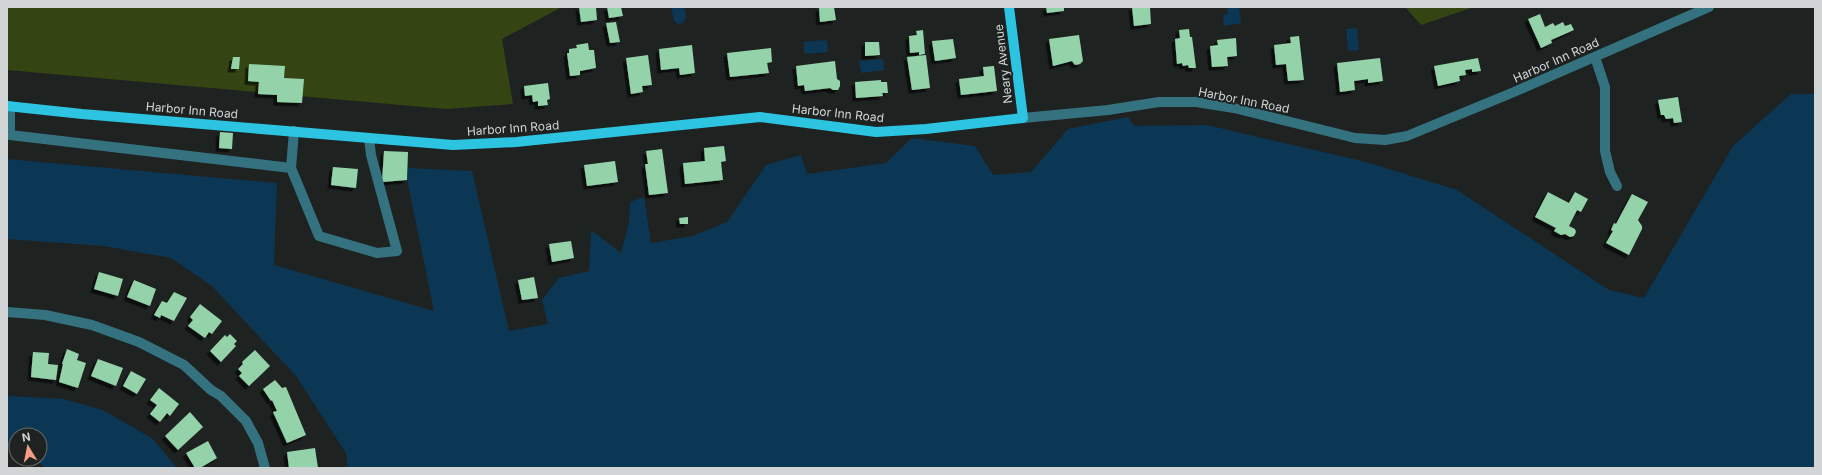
<svg xmlns="http://www.w3.org/2000/svg" width="1822" height="475" font-family="Inter,sans-serif">
<defs>
<filter id="shadow"><feDropShadow dx="-3.5" dy="3.5" stdDeviation="0" flood-color="#0009"/></filter>
</defs>
<rect width="100%" height="100%" fill="#1e2221"/>
<path fill="#344412" d="M 7,7 L 562,7 L 502,39 L 513,104 L 446,109 L 7,70 Z
M 1405,7 L 1474,7 L 1421,25 Z"/>
<path fill="#0c3754" d="M 671,7 L 684,7 L 686,17 L 683,23 L 678,24 L 674,21 Z
M 1227,7 L 1239,7 L 1241,23 L 1224,26 L 1223,15 L 1228,14 Z
M 1357,28 L 1359,50 L 1348,51 L 1346,29 Z
M 824,40 L 827,41 L 828,49 L 827,52 L 806,54 L 804,52 L 804,42 Z
M 883,59 L 884,70 L 861,73 L 859,61 Z
M 1791,94 L 1815,94 L 1815,468 L 348,468 L 346,453 L 296,376 L 212,286 L 171,258 L 104,246 L 7,239 L 7,159 L 277,183 L 274,265 L 434,311 L 407,179 L 408,168 L 472,171 L 509,331 L 548,324 L 542,300 L 559,278 L 589,271 L 591,230 L 621,253 L 629,222 L 630,202 L 644,197 L 651,243 L 693,236 L 727,222 L 766,165 L 801,155 L 807,174 L 886,163 L 912,138 L 975,146 L 993,175 L 1031,172 L 1068,129 L 1128,117 L 1134,126 L 1207,125 L 1366,162 L 1457,190 L 1609,290 L 1644,298 L 1733,146 Z
M 7,396 L 64,399 L 103,410 L 153,439 L 177,468 L 46,468 L 33,459 L 40,459 L 40,435 L 16,435 L 16,450 L 7,449 Z"/>
<path fill="#94d3a9" filter="url(#shadow)" d="M 579,7 L 596,7 L 597,20 L 581,22 Z
M 607,7 L 621,7 L 623,16 L 609,18 Z
M 834,7 L 836,20 L 820,22 L 819,8 Z
M 1046,7 L 1064,7 L 1064,11 L 1047,13 Z
M 1132,7 L 1150,7 L 1151,24 L 1134,26 Z
M 1540,14 L 1545,27 L 1553,23 L 1555,26 L 1563,22 L 1565,26 L 1571,24 L 1574,30 L 1551,40 L 1552,43 L 1541,48 L 1528,19 Z
M 616,22 L 620,42 L 610,43 L 606,23 Z
M 1189,29 L 1190,37 L 1192,37 L 1196,68 L 1189,68 L 1188,65 L 1183,66 L 1182,63 L 1177,64 L 1175,39 L 1180,38 L 1179,30 Z
M 923,30 L 925,54 L 919,55 L 919,52 L 910,53 L 909,36 L 917,35 L 916,31 Z
M 1079,35 L 1083,61 L 1080,64 L 1075,65 L 1072,61 L 1053,66 L 1049,39 Z
M 1299,36 L 1304,80 L 1288,81 L 1286,64 L 1276,65 L 1274,45 L 1291,43 L 1290,37 Z
M 1236,38 L 1237,56 L 1227,57 L 1228,66 L 1212,67 L 1210,46 L 1218,45 L 1217,40 Z
M 953,39 L 956,58 L 935,61 L 932,41 Z
M 865,42 L 879,42 L 880,55 L 865,56 Z
M 588,43 L 589,50 L 594,50 L 596,68 L 580,71 L 580,75 L 570,76 L 567,53 L 569,53 L 569,49 L 577,48 L 576,45 Z
M 692,45 L 695,73 L 680,75 L 679,68 L 661,70 L 659,49 Z
M 771,48 L 772,62 L 767,63 L 769,73 L 730,77 L 727,53 Z
M 648,55 L 652,85 L 642,86 L 643,92 L 631,94 L 626,58 Z
M 926,55 L 930,88 L 912,90 L 907,57 Z
M 233,57 L 240,57 L 239,69 L 231,69 Z
M 1380,58 L 1383,81 L 1368,83 L 1368,79 L 1354,81 L 1355,90 L 1340,92 L 1337,63 Z
M 1478,58 L 1481,71 L 1472,72 L 1472,69 L 1465,70 L 1466,75 L 1459,76 L 1460,81 L 1438,86 L 1434,66 Z
M 835,61 L 837,79 L 840,81 L 840,86 L 838,90 L 833,90 L 830,88 L 805,91 L 804,85 L 798,86 L 796,66 Z
M 249,64 L 285,66 L 284,78 L 304,79 L 302,103 L 277,102 L 277,95 L 258,94 L 259,82 L 248,81 Z
M 994,66 L 997,91 L 961,95 L 959,79 L 984,76 L 983,67 Z
M 881,80 L 881,82 L 887,82 L 888,93 L 882,93 L 883,96 L 856,98 L 855,82 Z
M 548,83 L 550,99 L 547,100 L 548,105 L 538,106 L 538,101 L 533,102 L 532,95 L 525,96 L 524,86 Z
M 1678,97 L 1682,122 L 1674,123 L 1673,118 L 1666,119 L 1664,115 L 1661,115 L 1658,100 Z
M 220,132 L 233,133 L 232,149 L 219,148 Z
M 724,146 L 726,161 L 721,162 L 723,180 L 685,184 L 683,163 L 705,161 L 704,148 Z
M 662,149 L 668,193 L 649,195 L 645,164 L 648,164 L 646,151 Z
M 384,151 L 408,152 L 407,180 L 382,182 Z
M 615,161 L 618,182 L 587,186 L 584,165 Z
M 333,167 L 358,169 L 356,188 L 331,185 Z
M 1548,192 L 1569,203 L 1575,192 L 1588,199 L 1581,212 L 1577,210 L 1569,226 L 1575,229 L 1576,232 L 1574,236 L 1570,237 L 1565,234 L 1561,235 L 1554,231 L 1556,228 L 1535,217 Z
M 1632,194 L 1648,202 L 1638,220 L 1642,226 L 1642,229 L 1629,255 L 1606,243 L 1613,231 L 1611,230 L 1614,223 L 1616,224 Z
M 688,217 L 688,224 L 680,224 L 679,218 Z
M 571,241 L 574,258 L 552,262 L 549,244 Z
M 99,272 L 123,279 L 118,296 L 94,289 Z
M 534,277 L 538,298 L 522,300 L 518,280 Z
M 134,280 L 156,289 L 150,306 L 127,297 Z
M 174,292 L 187,298 L 174,321 L 161,315 L 160,318 L 154,315 L 162,301 L 167,303 Z
M 200,304 L 222,321 L 212,334 L 209,332 L 205,338 L 188,326 L 193,320 L 190,317 Z
M 230,334 L 237,341 L 234,344 L 236,346 L 221,362 L 210,351 L 225,335 L 227,337 Z
M 67,349 L 79,354 L 77,360 L 86,363 L 78,388 L 59,382 L 63,364 L 62,364 Z
M 255,350 L 270,366 L 249,386 L 239,376 L 242,373 L 238,369 L 243,364 L 242,362 Z
M 33,352 L 49,353 L 48,364 L 58,365 L 56,380 L 31,377 Z
M 98,359 L 123,368 L 116,386 L 91,376 Z
M 131,371 L 146,379 L 137,394 L 123,386 Z
M 275,380 L 282,388 L 286,387 L 306,435 L 287,443 L 273,412 L 277,411 L 272,400 L 271,401 L 263,389 Z
M 159,388 L 179,404 L 170,416 L 167,413 L 160,422 L 150,414 L 157,405 L 150,400 Z
M 190,412 L 203,427 L 178,450 L 165,436 Z
M 208,441 L 217,458 L 200,468 L 195,468 L 186,453 Z
M 315,448 L 318,468 L 289,468 L 287,452 Z"/>
<g fill="none" stroke-linecap="round" stroke-linejoin="round">
<path stroke="#357280" stroke-width="10" d="M 1595,57 L 1605,87 L 1605,151 L 1610,172 L 1617,186
M 10,106 L 10,135 L 291,168 L 294,131
M 1023,118 L 1108,110 L 1159,102 L 1196,102 L 1234,108 L 1355,138 L 1385,140 L 1407,136 L 1514,92 L 1709,7
M 291,168 L 319,236 L 377,253 L 397,251 L 371,155 L 369,138
M 7,312 L 45,315 L 92,325 L 139,342 L 184,365 L 211,390 L 221,396 L 246,421 L 258,443 L 265,468"/>
<path stroke="#2cc4e1" stroke-width="10" d="M 7,106 L 82,114 L 453,145 L 516,142 L 760,117 L 876,132 L 926,129 L 1023,118 L 1009,7"/>
</g>
<g text-anchor="middle" dominant-baseline="central" stroke-width="4" stroke-linejoin="round" paint-order="stroke">
<g font-size="12" fill="#d2d5d5" stroke="#1e2221">
<text transform="translate(1556 60) rotate(-24)">Harbor Inn Road</text>
<text transform="translate(1003 64) rotate(-97)">Neary Avenue</text>
<text transform="translate(1244 100) rotate(11)">Harbor Inn Road</text>
<text transform="translate(192 110) rotate(5)">Harbor Inn Road</text>
<text transform="translate(838 113) rotate(6)">Harbor Inn Road</text>
<text transform="translate(513 128) rotate(-4)">Harbor Inn Road</text>
</g>
</g>
<rect width="1822" height="475" fill="none" stroke="#d2d5d5" stroke-width="16"/>
<g transform="translate(28 447) rotate(350)"><circle r="19" fill="#1e2221" stroke="#666a69"/>
<path d="M0-3L7 15L0 10L-7 15Z" fill="#f49e87"/>
<text y="-6" font-size="11" font-weight="bold" text-anchor="middle" fill="#d2d5d5">N</text>
</g>
</svg>
